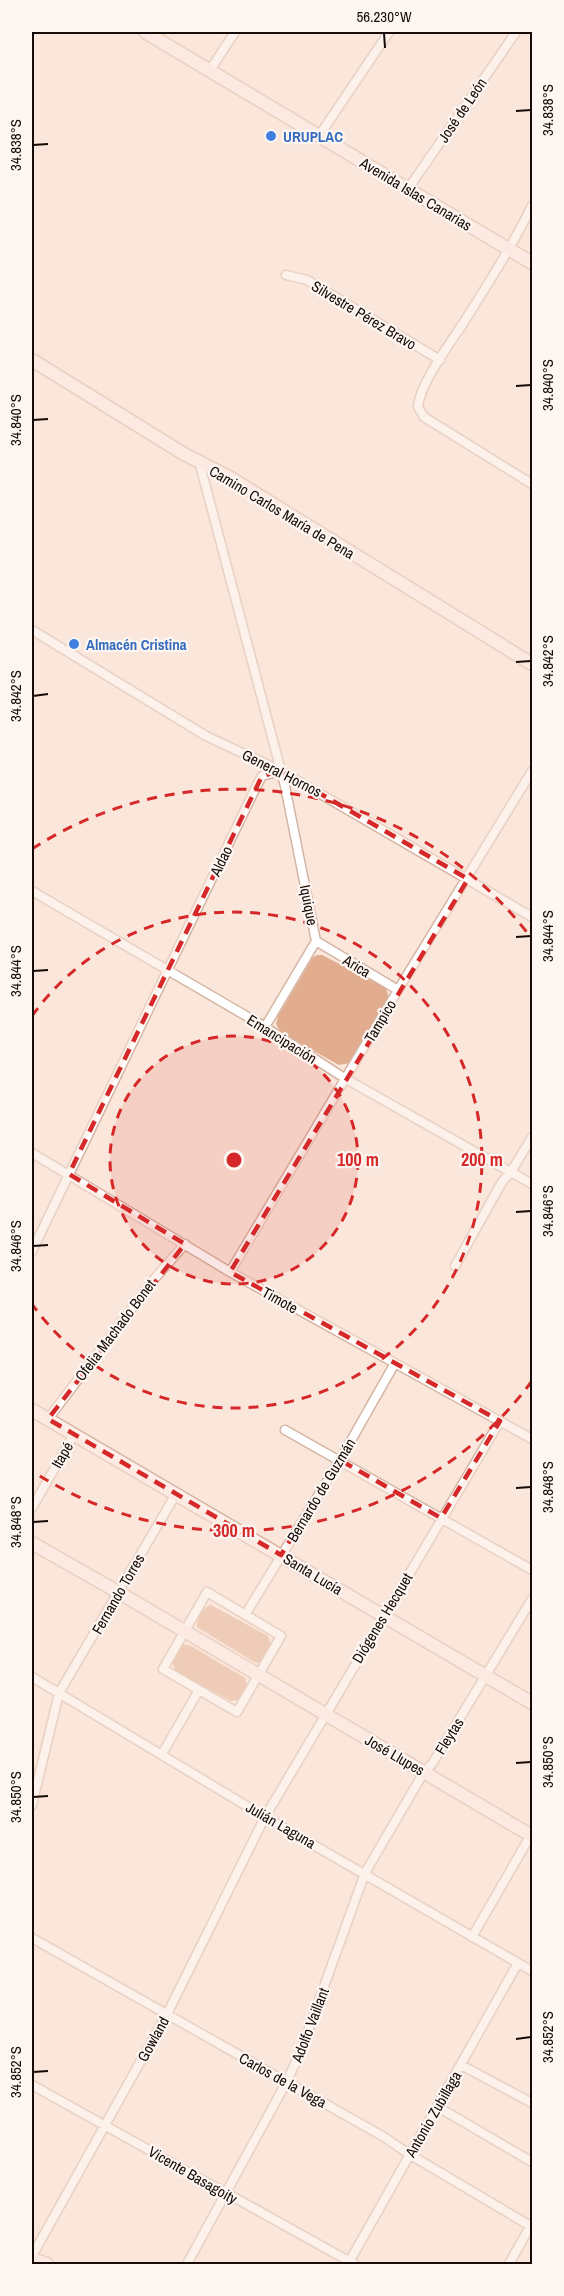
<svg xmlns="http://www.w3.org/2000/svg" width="564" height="2296" font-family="'Archivo Narrow',sans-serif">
<rect width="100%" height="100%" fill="#fae6da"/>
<path fill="#e2ad8f" d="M 317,955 L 322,955 L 386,988 L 389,998 L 350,1063 L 339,1065 L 281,1033 L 276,1024 L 278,1016 L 313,957 Z
M 211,1605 L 268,1636 L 271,1646 L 259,1663 L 254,1662 L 197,1627 C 196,1619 203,1607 211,1605 Z
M 183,1644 L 191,1646 L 245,1678 L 247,1685 L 238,1700 L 231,1701 L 175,1671 L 172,1659 Z"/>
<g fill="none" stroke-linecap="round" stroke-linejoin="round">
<defs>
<path id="street" d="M 210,70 L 235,32
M 319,136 L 389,32
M 408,189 L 516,32
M 532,206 C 512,246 488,284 464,322 C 451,342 420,383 418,407 L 424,417 L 532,484
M 286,275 L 307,280 L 440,360
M 199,461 L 285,786 L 316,941 L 265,1027
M 32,630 L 206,736 L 281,771 L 532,917
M 32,891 L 265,1027 L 346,1079 L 532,1184
M 316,941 L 398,990
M 32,1153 L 230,1272 L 532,1439
M 32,1251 L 257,785 L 262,776 L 281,771
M 455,1266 L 502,1182 L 511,1172 L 532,1137
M 230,1272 L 398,990 L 532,771
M 48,1419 L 155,1278 L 185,1244
M 285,1430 L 532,1570
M 32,1508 L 74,1434
M 207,1592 L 281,1636 L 237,1712 L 163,1669 Z
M 245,1615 L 340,1460 L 395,1363
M 32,1677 L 260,1814 L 532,1971
M 162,1754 L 199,1690
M 32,1805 L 59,1693 L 176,1494
M 472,1937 L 532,1833
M 32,1938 L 384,2137 L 409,2154 L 532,2227
M 461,2065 L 532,2103
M 32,2085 L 354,2264
M 438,2107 L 532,2162
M 32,2256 L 167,2014 L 265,1817 L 500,1421
M 187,2264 L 286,2083 L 300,2053 L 365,1873 L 424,1772 L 432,1764 L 532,1599
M 348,2264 L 518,1963
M 509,2264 L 532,2223"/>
<path id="secondary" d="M 145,32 L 532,263
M 32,360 L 184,454 L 229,477 L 532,664
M 32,1410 L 532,1703
M 32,1543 L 118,1592 L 532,1836
M 32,2259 L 47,2264"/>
</defs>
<use href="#street" stroke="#d5b5a3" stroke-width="11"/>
<use href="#secondary" stroke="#d5b5a3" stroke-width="15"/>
<use href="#street" stroke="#fff" stroke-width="8"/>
<use href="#secondary" stroke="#ffefea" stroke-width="12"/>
</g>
<path d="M0 0H564V2296H0ZM 281,771 L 468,879 L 230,1272 L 500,1421 L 441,1518 L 340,1460 L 281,1555 L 48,1419 L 185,1244 L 69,1174 L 262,776 Z" fill="#fae6da" fill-opacity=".55" fill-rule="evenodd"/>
<path fill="none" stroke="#d62828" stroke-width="4.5" stroke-dasharray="12 8" stroke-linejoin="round" d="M 281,771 L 468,879 L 230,1272 L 500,1421 L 441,1518 L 340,1460 L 281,1555 L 48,1419 L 185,1244 L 69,1174 L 262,776 Z"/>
<path fill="none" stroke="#160b06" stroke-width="2" d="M 384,33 L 385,48M 516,111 L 531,110M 33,145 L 48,144M 516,386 L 531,385M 33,420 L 48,419M 516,662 L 531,661M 33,696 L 48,694M 516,937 L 531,936M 33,971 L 48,970M 516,1212 L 531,1211M 33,1246 L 48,1245M 516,1488 L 531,1487M 33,1522 L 48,1521M 516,1763 L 531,1762M 33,1797 L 48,1796M 516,2039 L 531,2037M 33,2072 L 48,2071"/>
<circle cx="234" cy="1160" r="124" fill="#d62828" fill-opacity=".12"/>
<g fill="none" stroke="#d62828" stroke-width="3" stroke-dasharray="10 8">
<circle cx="234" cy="1160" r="124"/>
<path d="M32 1016A248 248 0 1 1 32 1304"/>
<path d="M532 1381A371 371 0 0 1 32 1471M32 849A371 371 0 0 1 532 939"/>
</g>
<g fill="#3f7fe0" stroke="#fdf6f2" stroke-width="2">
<circle cx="271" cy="136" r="6"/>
<circle cx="74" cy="644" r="6"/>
</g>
<g text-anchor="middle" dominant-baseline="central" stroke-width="4.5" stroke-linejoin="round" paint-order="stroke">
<g font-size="15" fill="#160b06" stroke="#fdf6f2">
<text transform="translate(462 110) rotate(-56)">José de León</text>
<text transform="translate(416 194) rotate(31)">Avenida Islas Canarias</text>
<text transform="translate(364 315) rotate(31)">Silvestre Pérez Bravo</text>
<text transform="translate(282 512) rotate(31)">Camino Carlos María de Pena</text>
<text transform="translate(282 773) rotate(27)">General Hornos</text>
<text transform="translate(221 861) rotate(-64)">Aldao</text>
<text transform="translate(309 905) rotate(79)">Iquique</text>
<text transform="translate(357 966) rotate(31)">Arica</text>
<text transform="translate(380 1021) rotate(-59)">Tampico</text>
<text transform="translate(282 1039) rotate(32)">Emancipación</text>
<text transform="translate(280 1300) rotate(29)">Timote</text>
<text transform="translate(115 1330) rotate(-53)">Ofelia Machado Bonet</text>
<text transform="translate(62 1455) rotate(-60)">Itapé</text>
<text transform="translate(321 1490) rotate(-59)">Bernardo de Guzmán</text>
<text transform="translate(313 1574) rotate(31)">Santa Lucía</text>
<text transform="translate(118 1594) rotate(-60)">Fernando Torres</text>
<text transform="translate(382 1618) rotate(-59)">Diógenes Hecquet</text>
<text transform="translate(449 1736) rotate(-58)">Fleytas</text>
<text transform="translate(395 1755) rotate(30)">José Llupes</text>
<text transform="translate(281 1825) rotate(30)">Julián Laguna</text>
<text transform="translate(310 2025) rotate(-69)">Adolfo Vaillant</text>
<text transform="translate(153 2039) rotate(-61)">Gowland</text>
<text transform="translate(283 2080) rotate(29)">Carlos de la Vega</text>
<text transform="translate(433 2114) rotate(-60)">Antonio Zubillaga</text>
<text transform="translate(193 2175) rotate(30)">Vicente Basagoity</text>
</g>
<g font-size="15" font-weight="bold" fill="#366cbe" stroke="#fdf6f2" text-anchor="start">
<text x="283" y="136">URUPLAC</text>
<text x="86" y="644">Almacén Cristina</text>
</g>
</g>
<circle cx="234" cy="1160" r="9" fill="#d62828" stroke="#fdf6f2" stroke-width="3"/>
<g font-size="18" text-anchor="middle" font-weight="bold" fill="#d62828" stroke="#fdf6f2" stroke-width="4.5" stroke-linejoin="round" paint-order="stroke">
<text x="358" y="1166">100 m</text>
<text x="482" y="1166">200 m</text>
<text x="234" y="1537">300 m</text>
</g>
<rect width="564" height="2296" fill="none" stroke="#fdf6f2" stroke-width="66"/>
<rect x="33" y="33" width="498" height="2230" fill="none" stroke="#160b06" stroke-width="2"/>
<g font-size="15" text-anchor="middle" fill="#160b06">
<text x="384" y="22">56.230°W</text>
<text transform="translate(548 110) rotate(-90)" y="5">34.838°S</text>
<text transform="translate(16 145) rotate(-90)" y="5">34.838°S</text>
<text transform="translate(548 385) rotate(-90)" y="5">34.840°S</text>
<text transform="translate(16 420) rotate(-90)" y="5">34.840°S</text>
<text transform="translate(548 661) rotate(-90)" y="5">34.842°S</text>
<text transform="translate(16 696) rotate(-90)" y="5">34.842°S</text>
<text transform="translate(548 936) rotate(-90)" y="5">34.844°S</text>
<text transform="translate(16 971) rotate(-90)" y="5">34.844°S</text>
<text transform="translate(548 1211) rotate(-90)" y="5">34.846°S</text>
<text transform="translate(16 1246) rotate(-90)" y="5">34.846°S</text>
<text transform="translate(548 1487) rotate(-90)" y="5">34.848°S</text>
<text transform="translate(16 1522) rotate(-90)" y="5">34.848°S</text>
<text transform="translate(548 1762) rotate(-90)" y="5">34.850°S</text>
<text transform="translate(16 1797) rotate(-90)" y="5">34.850°S</text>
<text transform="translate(548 2037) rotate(-90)" y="5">34.852°S</text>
<text transform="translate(16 2072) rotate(-90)" y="5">34.852°S</text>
</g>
</svg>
